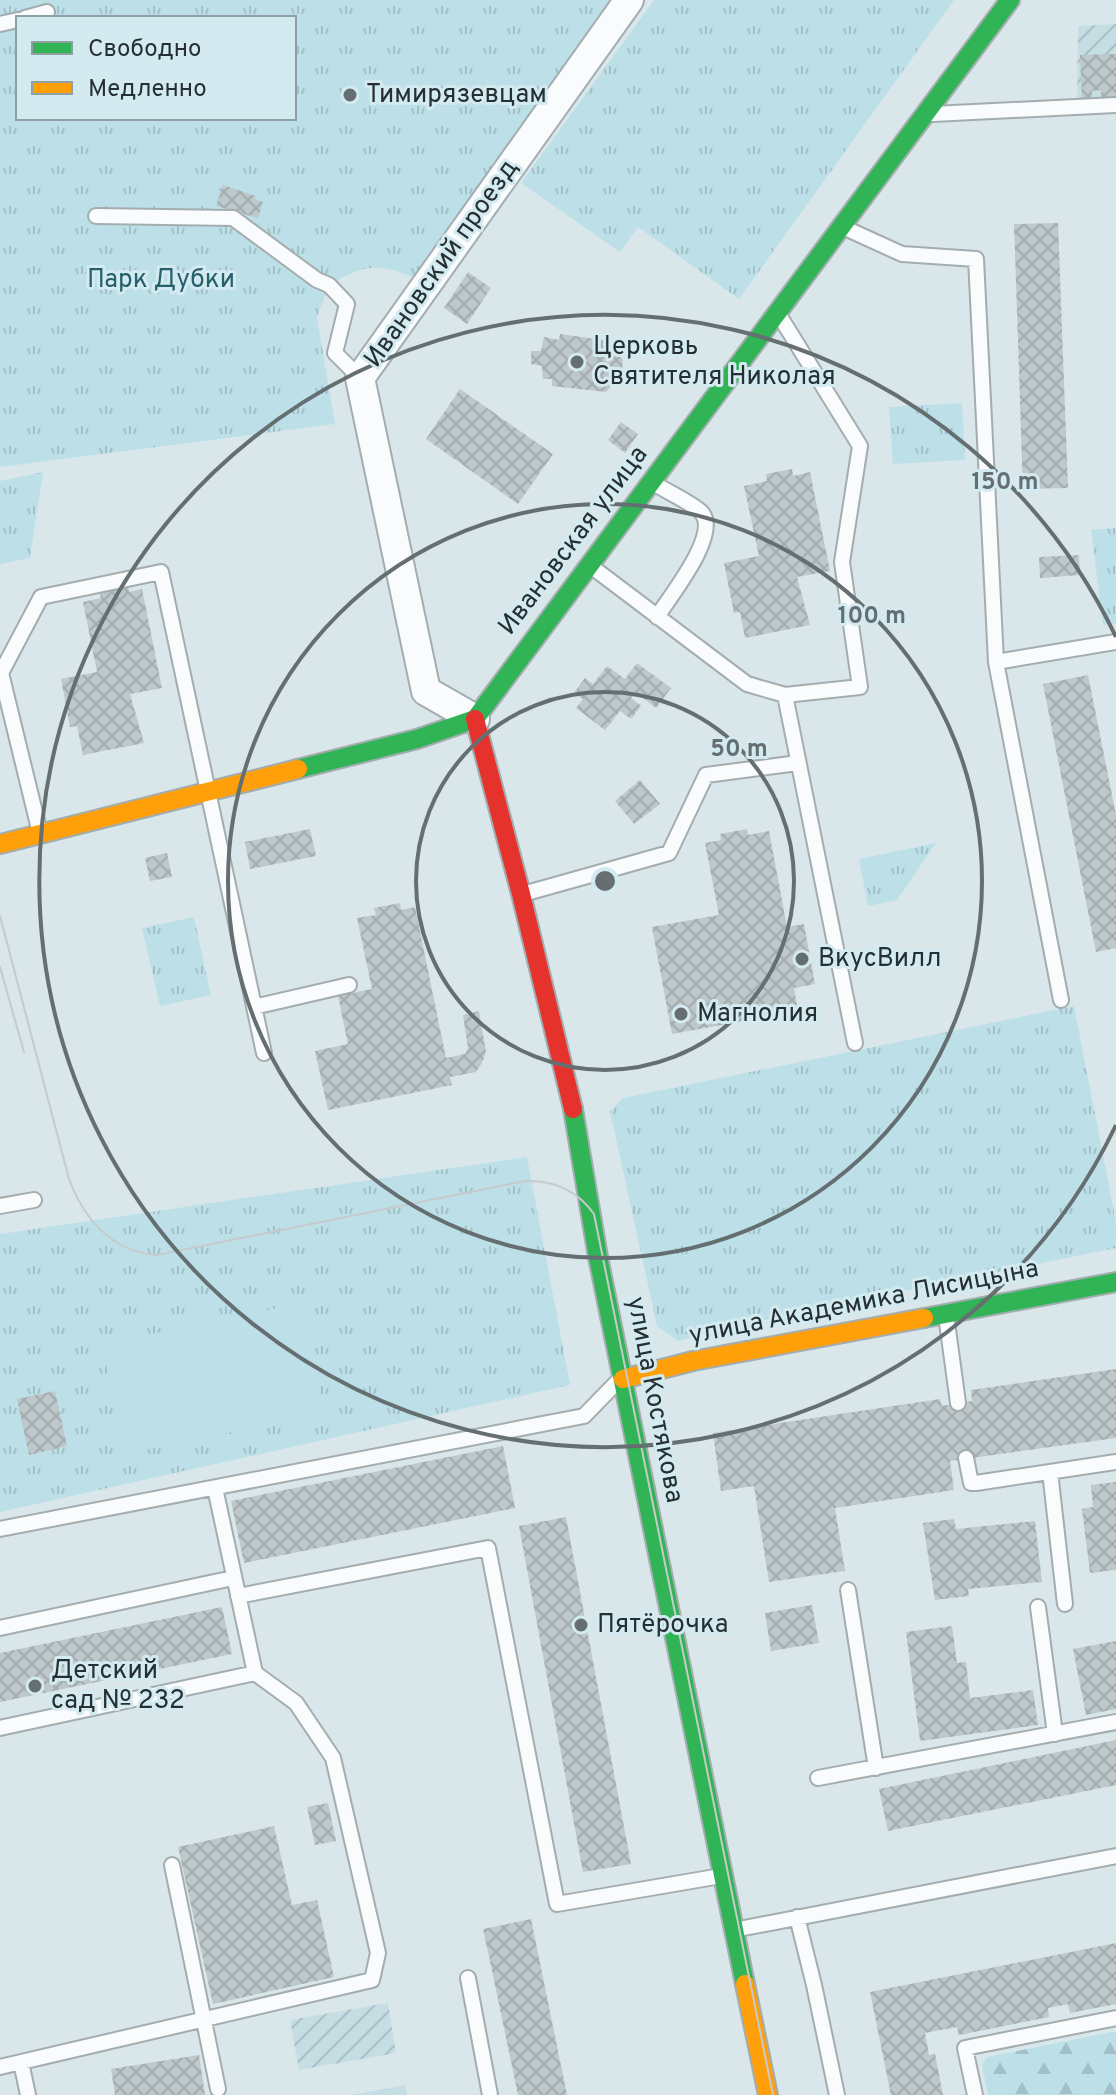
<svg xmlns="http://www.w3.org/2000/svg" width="1116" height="2095" font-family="Overpass,sans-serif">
<defs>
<pattern id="industrial-furrows" width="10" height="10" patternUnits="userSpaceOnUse" patternTransform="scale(2)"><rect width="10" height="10" fill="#c5dee3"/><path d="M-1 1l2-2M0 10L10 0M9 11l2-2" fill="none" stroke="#a9bfc3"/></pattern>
<pattern id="forest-firs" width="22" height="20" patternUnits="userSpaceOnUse" patternTransform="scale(2)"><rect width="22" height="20" fill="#bde0e8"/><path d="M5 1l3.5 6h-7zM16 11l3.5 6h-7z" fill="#a2c0c7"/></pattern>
<pattern id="park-tufts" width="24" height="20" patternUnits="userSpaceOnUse" patternTransform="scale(2)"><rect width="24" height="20" fill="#bde0e8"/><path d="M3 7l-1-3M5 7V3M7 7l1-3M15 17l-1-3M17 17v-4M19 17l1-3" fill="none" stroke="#a2c0c7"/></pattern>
<pattern id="building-cross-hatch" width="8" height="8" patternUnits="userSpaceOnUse" patternTransform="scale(2)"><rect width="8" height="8" fill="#bec8cb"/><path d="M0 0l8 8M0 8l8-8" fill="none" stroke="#a3acaf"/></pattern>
</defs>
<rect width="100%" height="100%" fill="#d9e7ea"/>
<path fill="#c5dee3" d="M 405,2085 L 407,2095 L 351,2095 Z"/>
<path fill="url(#industrial-furrows)" d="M 1116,24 L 1116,101 L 1077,103 L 1078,26 Z
M 388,2003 L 396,2053 L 299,2070 L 290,2020 Z"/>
<path fill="url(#forest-firs)" d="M 1112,2032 L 1116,2033 L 1116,2095 L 988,2095 L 982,2065 L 987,2057 Z"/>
<path fill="url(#park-tufts)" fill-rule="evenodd" d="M 0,0 L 610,0 L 419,280 C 379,262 366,264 329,285 L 317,318 L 335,424 L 0,467 ZM 18,18 L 294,18 L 294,118 L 18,118 Z
M 654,0 L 954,0 L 739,299 L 638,227 L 620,252 L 521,183 Z
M 962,403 L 965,460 L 893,464 L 889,407 Z
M 43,472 L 30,558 L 0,564 L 0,481 Z
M 1116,528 L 1116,623 L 1103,625 L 1091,530 Z
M 936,843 L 897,900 L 868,906 L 859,859 Z
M 194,917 L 211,995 L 160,1006 L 142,928 Z
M 1074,1006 L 1116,1222 L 1116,1248 L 791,1314 L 678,1341 L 657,1326 L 610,1111 L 623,1098 Z
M 527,1157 L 570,1385 L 0,1512 L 0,1234 Z"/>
<path fill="#bde0e8" d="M 301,1303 L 324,1413 L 124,1454 L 102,1344 Z"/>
<path fill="url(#building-cross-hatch)" d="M 1116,54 L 1116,98 L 1101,99 L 1101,90 L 1092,91 L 1092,100 L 1082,100 L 1080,55 Z
M 223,185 L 256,196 L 255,199 L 263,202 L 258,218 L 216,206 Z
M 1058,223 L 1068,488 L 1023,489 L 1014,224 Z
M 468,272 L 491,288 L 467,324 L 444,308 Z
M 560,334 L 611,341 L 614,353 L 619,354 L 623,360 L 622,373 L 606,392 L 552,386 L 552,379 L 543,379 L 542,366 L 531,364 L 531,351 L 541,351 L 544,337 L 559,340 Z
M 460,389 L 553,454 L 518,504 L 426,439 Z
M 621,422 L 638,434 L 625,453 L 608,440 Z
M 792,469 L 793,476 L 810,472 L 830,571 L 797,577 L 810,625 L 745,638 L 740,612 L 734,613 L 724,563 L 759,556 L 744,486 L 767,481 L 766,474 Z
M 1079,555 L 1080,575 L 1040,578 L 1039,557 Z
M 128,586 L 129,592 L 142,589 L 162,688 L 130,694 L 144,743 L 83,755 L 77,726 L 70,727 L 61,679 L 97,672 L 83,602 L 101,598 L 99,592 Z
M 637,663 L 671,688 L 656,708 L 635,692 L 631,698 L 641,706 L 631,719 L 620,711 L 605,730 L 576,708 L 583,699 L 574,693 L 585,678 L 593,684 L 607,666 L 625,679 Z
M 1088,675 L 1116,815 L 1116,948 L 1096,952 L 1043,684 Z
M 640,780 L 660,804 L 634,824 L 615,801 Z
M 310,829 L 316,856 L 250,869 L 245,842 Z
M 747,829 L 748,835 L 769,831 L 787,927 L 804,924 L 815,984 L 794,988 L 798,1011 L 672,1034 L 652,927 L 719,915 L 705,843 L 721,840 L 720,834 Z
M 167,853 L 172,877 L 150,881 L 145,858 Z
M 400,903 L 401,910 L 415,907 L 446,1058 L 465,1054 L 468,1048 L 463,1015 L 479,1011 L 486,1052 L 482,1063 L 476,1072 L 450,1077 L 452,1085 L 328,1110 L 315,1051 L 348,1044 L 338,996 L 372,989 L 357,918 L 376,915 L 374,908 Z
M 1116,1369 L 1116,1438 L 950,1461 L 954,1490 L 835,1508 L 845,1571 L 769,1582 L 754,1486 L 721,1491 L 713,1433 L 940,1399 L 942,1406 L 972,1401 L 971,1390 Z
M 55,1391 L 67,1446 L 29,1455 L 17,1399 Z
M 503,1446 L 515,1508 L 244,1563 L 231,1501 Z
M 1116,1482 L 1116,1570 L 1090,1573 L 1082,1509 L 1093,1507 L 1091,1485 Z
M 566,1517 L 631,1864 L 583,1872 L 519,1526 Z
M 954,1519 L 956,1529 L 1035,1521 L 1042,1582 L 968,1589 L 969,1596 L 935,1600 L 923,1523 Z
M 812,1605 L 819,1643 L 771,1651 L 765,1613 Z
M 222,1607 L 232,1654 L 0,1702 L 0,1653 Z
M 952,1626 L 957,1663 L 966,1662 L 970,1698 L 1033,1690 L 1038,1725 L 920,1741 L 906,1632 Z
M 1116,1641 L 1116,1709 L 1086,1715 L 1073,1649 Z
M 1116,1740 L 1116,1785 L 888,1831 L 879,1789 Z
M 328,1803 L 336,1841 L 315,1845 L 307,1807 Z
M 274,1826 L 292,1905 L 317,1900 L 334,1977 L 213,2004 L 178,1847 Z
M 531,1919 L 567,2095 L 518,2095 L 490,1961 L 483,1929 Z
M 1116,1943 L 1116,2004 L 1070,2013 L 1068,2004 L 1048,2008 L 1049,2017 L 959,2035 L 957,2027 L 925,2033 L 929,2055 L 935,2054 L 943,2095 L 891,2095 L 870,1992 Z
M 199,2055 L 205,2095 L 115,2095 L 111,2069 Z"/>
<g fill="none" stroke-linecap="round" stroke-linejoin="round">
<defs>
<path id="lane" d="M 25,18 L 47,12
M 0,24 L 18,20
M 933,114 L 1116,105
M 96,216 L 233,218 L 317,280 L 329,285 L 347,304 L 335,353 L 360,378
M 845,228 L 902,254 L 976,259 L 996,662 L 1061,1000
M 655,484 C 666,491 694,504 702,513 C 720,535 670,596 657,617
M 592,567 L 747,684 L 785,695 L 860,687 L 842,562 L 860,446 L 779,315
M 996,662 L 1116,642
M 785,695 L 855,1043
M 40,833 L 1,673 L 41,597 L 161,572 L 264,1053
M 523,894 L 669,853 L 706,775 L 798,763
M 254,1007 L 349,985
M 0,1206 L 34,1200
M 946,1315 L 958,1403
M 966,1458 L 971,1483 L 976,1483 L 1116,1462
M 1050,1472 L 1065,1604
M 0,1529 L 584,1416 L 618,1381
M 848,1590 L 876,1768
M 238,1596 L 488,1548 L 557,1904 L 721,1876
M 1038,1607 L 1055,1734
M 0,1628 L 233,1578
M 0,1728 L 255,1673 L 215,1488
M 818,1778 L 1116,1722
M 172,1865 L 218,2089
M 797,1917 L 814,1985 L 837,2095
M 739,1929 L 1116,1856
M 468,1978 L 490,2095
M 21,2062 L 28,2095
M 0,2067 L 372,1980 L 378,1953 L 333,1758 L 296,1703 L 255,1673
M 975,2095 L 965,2048 L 1116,2018"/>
<path id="street" d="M 475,719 L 426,691 L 360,378 L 629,0"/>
<path id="fast" d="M 298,769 L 417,739 L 475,719 L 1010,0
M 573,1109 L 598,1257 L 745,1984
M 924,1318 L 1116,1282"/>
<path id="slow" d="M 0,844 L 298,769
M 623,1379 L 693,1361 L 924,1318
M 745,1984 L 768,2095"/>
<path id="jam" d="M 475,719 L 521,894 L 573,1109"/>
</defs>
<use href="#lane" stroke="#a3adaf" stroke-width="18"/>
<use href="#street" stroke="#a3adaf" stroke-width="32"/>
<use href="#fast" stroke="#a3adaf" stroke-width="22"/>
<use href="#slow" stroke="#a3adaf" stroke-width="22"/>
<use href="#jam" stroke="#a3adaf" stroke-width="22"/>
<use href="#lane" stroke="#f9fbfc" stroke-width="14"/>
<use href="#street" stroke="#f9fbfc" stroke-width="28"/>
<use href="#fast" stroke="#30b455" stroke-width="18"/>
<use href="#slow" stroke="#ff9f0a" stroke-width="18"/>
<use href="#jam" stroke="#e5322d" stroke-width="18"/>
<path stroke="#c6cacb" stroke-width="2" d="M 0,916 L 69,1179 C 84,1219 112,1252 157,1255 L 525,1181 C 554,1180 577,1190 594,1214 L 773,2095
M 0,967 L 24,1052"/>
</g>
<g fill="none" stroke="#656f72" stroke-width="4">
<circle cx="605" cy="881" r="189"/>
<circle cx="605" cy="881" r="377"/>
<path d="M1116 1125A566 566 0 1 1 1116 637"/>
</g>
<g fill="#656f72" stroke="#d3ebf0" stroke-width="3">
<circle cx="350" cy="95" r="8"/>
<circle cx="577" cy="362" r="8"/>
<circle cx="802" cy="959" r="8"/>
<circle cx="681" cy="1014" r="8"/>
<circle cx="581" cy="1625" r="8"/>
<circle cx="35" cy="1686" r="8"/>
</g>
<g text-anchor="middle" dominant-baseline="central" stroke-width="6" stroke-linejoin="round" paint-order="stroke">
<g font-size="26" fill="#262f32" stroke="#d3ebf0" text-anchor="start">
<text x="366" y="95">Тимирязевцам</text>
<text x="593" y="347">Церковь<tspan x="593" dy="30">Святителя Николая</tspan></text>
<text x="818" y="959">ВкусВилл</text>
<text x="697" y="1014">Магнолия</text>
<text x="597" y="1625">Пятёрочка</text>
<text x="51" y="1671">Детский<tspan x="51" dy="30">сад № 232</tspan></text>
</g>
<g font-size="26" fill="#262f32" stroke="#d3ebf0">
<text transform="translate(442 264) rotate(-55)">Ивановский проезд</text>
<text transform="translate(574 541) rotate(-53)">Ивановская улица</text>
<text transform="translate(864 1303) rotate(-11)">улица Академика Лисицына</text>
<text transform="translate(654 1400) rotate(79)">улица Костякова</text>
</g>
<g font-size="26" fill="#26606c" stroke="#d3ebf0">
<text x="161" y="280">Парк Дубки</text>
</g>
</g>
<circle cx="605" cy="881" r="12" fill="#656f72" stroke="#d3ebf0" stroke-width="4"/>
<g font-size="24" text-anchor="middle" font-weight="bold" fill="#656f72" stroke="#d3ebf0" stroke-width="6" stroke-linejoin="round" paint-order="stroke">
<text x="1005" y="489">150 m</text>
<text x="872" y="623">100 m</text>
<text x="739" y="756">50 m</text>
</g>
<rect x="16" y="16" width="280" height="104" fill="#d3ebf0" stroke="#8ea0a4" stroke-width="2"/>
<rect x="32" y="42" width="40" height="12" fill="#30b455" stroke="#8ea0a4" stroke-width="2"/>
<text x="88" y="56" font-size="24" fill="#262f32">Свободно</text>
<rect x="32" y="82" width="40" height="12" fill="#ff9f0a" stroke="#8ea0a4" stroke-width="2"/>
<text x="88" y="96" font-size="24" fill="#262f32">Медленно</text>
</svg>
